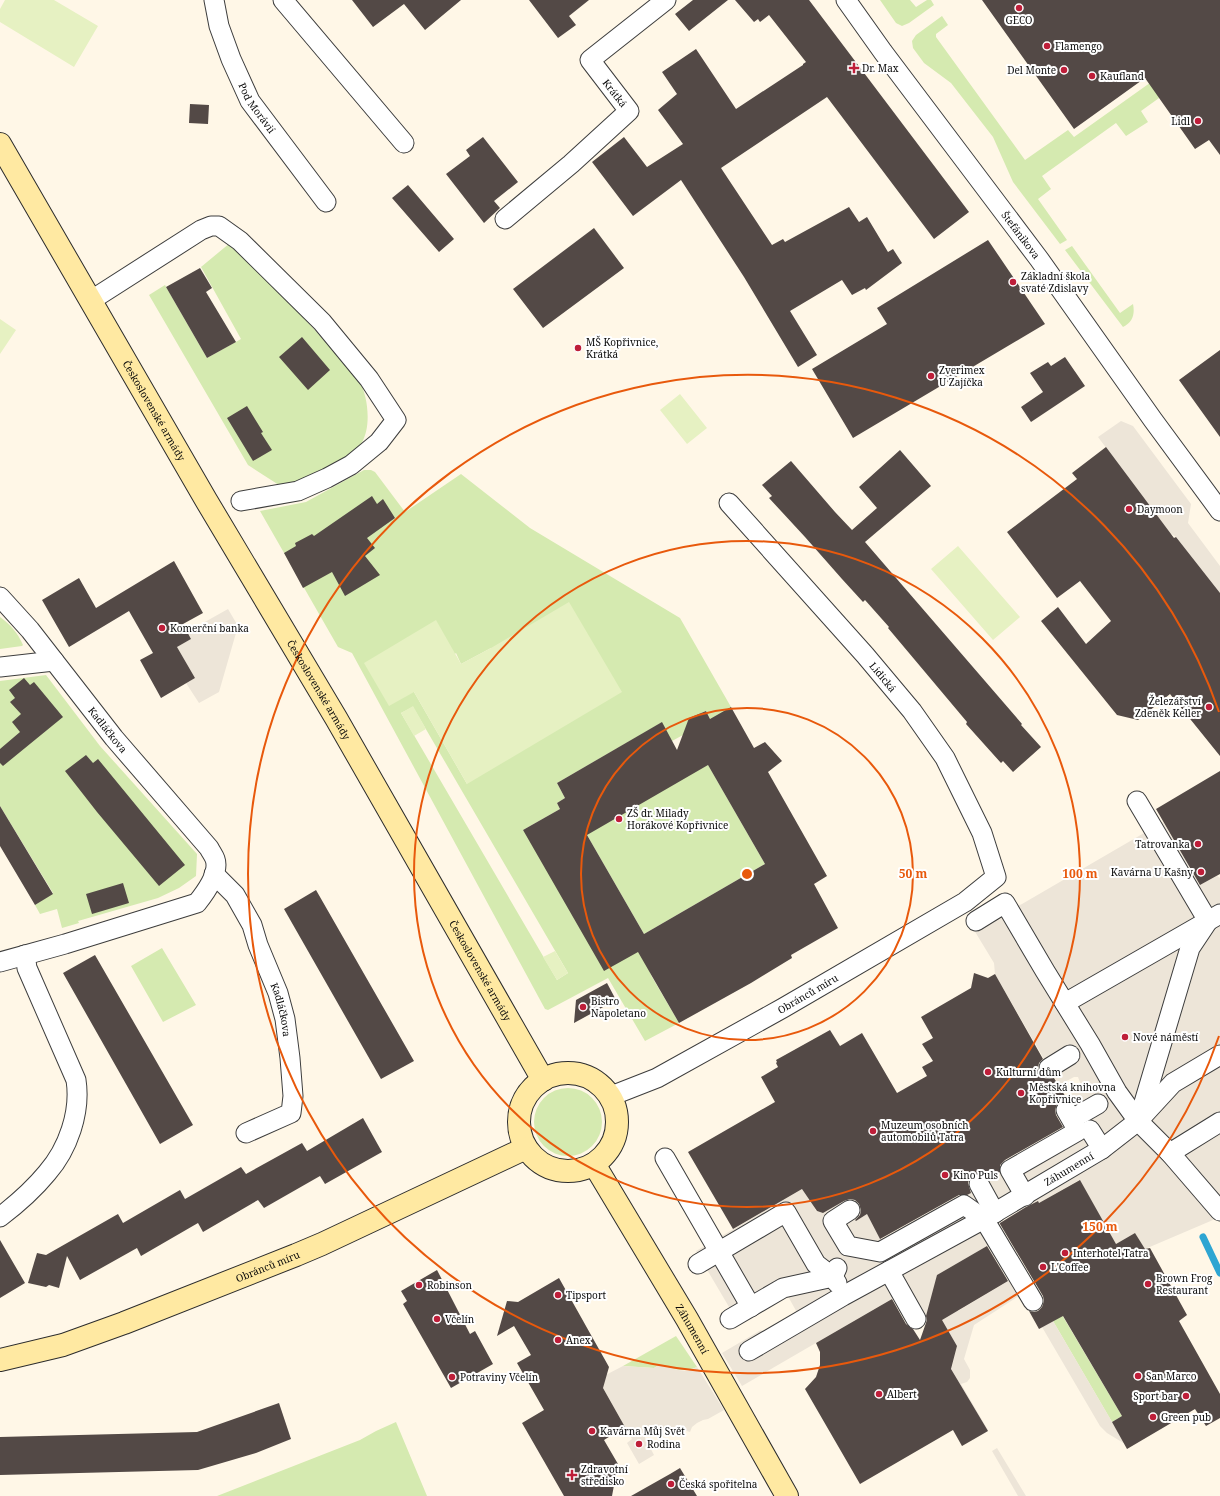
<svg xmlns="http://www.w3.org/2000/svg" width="1220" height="1496" font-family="'Noto Serif',serif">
<rect width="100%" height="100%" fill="#fff7e7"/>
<path fill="#d5eab0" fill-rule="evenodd" d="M 880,0 L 910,0 L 916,7 L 927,0 L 931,0 L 934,5 L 909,23 L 902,26 L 896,23 Z
M 942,16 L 948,25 L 936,34 L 936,37 L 1025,160 L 1068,130 L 1074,137 L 1220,33 L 1173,88 L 1141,111 L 1148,122 L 1126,136 L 1116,123 L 1042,176 L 1051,189 L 1038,199 L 1067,240 L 1060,244 L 1013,182 L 993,137 L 951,83 L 924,63 L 913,48 L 912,41 L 916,35 Z
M 230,243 C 264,277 299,311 331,348 C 340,358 352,368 359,380 C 368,396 372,427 361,444 C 347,463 304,478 282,487 L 248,465 L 149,295 L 165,285 L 207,358 L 241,339 L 201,267 Z
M 1072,246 L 1120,313 L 1133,304 C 1135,314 1133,322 1123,327 L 1065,250 Z
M 364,470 L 371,470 L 375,472 L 405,512 L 461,474 L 530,528 L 680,618 L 731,707 L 711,720 L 706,711 L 689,718 L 688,720 L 694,729 L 672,741 L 661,723 L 557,783 L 565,798 L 557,803 L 560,809 L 523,830 L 641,950 L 652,977 L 679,1023 L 645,1041 L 608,978 L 548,1010 L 545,1009 L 352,653 L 338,647 L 260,511 L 306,502 ZM 491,648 L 467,784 L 414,692 L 456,653 L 461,664 ZM 413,707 L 568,973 L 557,980 L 401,713 Z
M 0,617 C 10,624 18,633 23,645 L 22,646 L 0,649 Z
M 46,675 L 100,746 L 197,854 L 196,876 L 179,888 L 158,898 L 78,921 L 79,923 L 62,928 L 57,909 L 40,914 L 35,905 L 53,893 L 0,806 L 0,681 Z
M 695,742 L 765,864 L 644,934 L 587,835 Z
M 162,948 L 196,1005 L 163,1022 L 131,966 Z
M534 1122a34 34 0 1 1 68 0a34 34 0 1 1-68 0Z
M 1062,1315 L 1122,1416 L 1112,1422 L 1053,1321 Z
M 676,1336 L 697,1367 C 682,1373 674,1369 659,1365 L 654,1368 L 623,1366 Z
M 396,1422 L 427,1496 L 217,1496 L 360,1440 L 376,1431 Z"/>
<path fill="#e6f1c2" d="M 5,0 L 54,0 L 98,26 L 74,67 L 0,22 L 0,9 Z
M 0,319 L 16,330 L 0,354 Z
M 680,394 L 707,428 L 687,444 L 660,410 Z
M 958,546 L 1020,617 L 993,640 L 931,569 Z
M 569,602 L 622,692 L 467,784 L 414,692 L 389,706 L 364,663 L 436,620 L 461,664 L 491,648 Z
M 413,706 L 426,729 L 414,736 L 401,713 Z
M 555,951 L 568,973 L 557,980 L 543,957 Z"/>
<path fill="#ede5d8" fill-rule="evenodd" d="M 1121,421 L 1133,426 L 1191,504 L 1188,523 L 1220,566 L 1220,593 L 1176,537 L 1170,533 L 1098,437 Z
M 228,609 L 238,626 L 219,692 L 199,703 L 186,683 L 195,678 L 177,647 L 191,639 L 187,632 Z
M 1163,822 L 1189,866 L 1187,868 L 1191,875 L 1193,873 L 1200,885 L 1217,876 L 1220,878 L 1220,1217 L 1145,1249 L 1135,1233 L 1116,1244 L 1079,1180 L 1039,1203 L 1038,1201 L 1031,1204 L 1001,1221 L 999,1228 L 1022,1294 L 974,1325 L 964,1359 L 970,1370 L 970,1378 L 967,1382 L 961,1384 L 988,1430 L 985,1433 L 962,1446 L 953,1430 L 947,1387 L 957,1346 L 946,1327 L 905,1315 L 895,1297 L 742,1386 L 722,1353 L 761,1330 L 765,1336 L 799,1316 L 785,1291 L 732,1312 L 696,1251 L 816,1181 L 812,1203 L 816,1211 L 823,1213 L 844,1201 L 856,1221 L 867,1214 L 883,1243 L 972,1192 L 970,1189 L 988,1179 L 984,1172 L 1004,1160 L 1008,1167 L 1071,1131 L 1072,1107 L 1066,1097 L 1080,1089 L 1081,1085 L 1078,1077 L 1074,1077 L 1059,1085 L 995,974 L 994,963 L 974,930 L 999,915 L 1022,904 ZM 989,1245 L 1010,1280 L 958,1311 L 937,1275 Z
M 1053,1321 L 1125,1444 L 1107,1433 L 1100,1426 L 1042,1327 Z
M 659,1365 L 678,1370 L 688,1371 L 697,1367 L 724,1410 L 708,1419 L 703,1420 L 697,1423 L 692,1427 L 690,1432 L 681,1429 L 664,1428 L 643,1434 L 654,1455 L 639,1464 L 627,1443 L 632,1439 L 598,1379 L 623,1366 L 654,1368 Z
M 997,1448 L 1026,1496 L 1018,1496 L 992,1451 Z"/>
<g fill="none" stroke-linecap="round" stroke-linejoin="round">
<path stroke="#2ea5d2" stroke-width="7" d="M 1203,1237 L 1220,1273"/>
</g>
<path fill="#534946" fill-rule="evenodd" d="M 352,0 L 461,0 L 425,30 L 404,4 L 373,27 Z
M 529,0 L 589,0 L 569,16 L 576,25 L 558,38 Z
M 693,0 L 728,0 L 689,31 L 675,14 Z
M 735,0 L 809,0 L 969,212 L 934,239 L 827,97 L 721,168 L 772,245 L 783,239 L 785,242 L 849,207 L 859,222 L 867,217 L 888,252 L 893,249 L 902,263 L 866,290 L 865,288 L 852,295 L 842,280 L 790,311 L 817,355 L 798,367 L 744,277 L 681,180 L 633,216 L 592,162 L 624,137 L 647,167 L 683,144 L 658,110 L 677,94 L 662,72 L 696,49 L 736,109 L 803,65 L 803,64 L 806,62 L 769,15 L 760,22 L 758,19 L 754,22 Z
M 982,0 L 1220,0 L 1220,155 L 1209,140 L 1195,149 L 1145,78 L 1074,129 Z
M 190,104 L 209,105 L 208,124 L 189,123 Z
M 483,137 L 518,182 L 494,201 L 500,208 L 484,223 L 446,174 L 470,156 L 466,150 Z
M 408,185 L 454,239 L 439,252 L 392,198 Z
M 594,228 L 624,268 L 543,328 L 513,289 Z
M 988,240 L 1045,324 L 853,438 L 812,369 L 887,324 L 877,308 Z
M 200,268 L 212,288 L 206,292 L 236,342 L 207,358 L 166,287 Z
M 302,337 L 330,370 L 308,390 L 279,357 Z
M 1220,350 L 1220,437 L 1179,380 Z
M 1065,357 L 1085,386 L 1031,422 L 1021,407 L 1043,392 L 1030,373 L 1048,362 L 1051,366 Z
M 247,406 L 263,432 L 261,433 L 272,450 L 253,461 L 227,418 Z
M 1106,447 L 1174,538 L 1176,537 L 1220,593 L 1220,756 L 1170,694 L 1138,720 L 1117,715 L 1041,621 L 1058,607 L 1086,644 L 1111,621 L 1080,581 L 1057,598 L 1007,532 L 1077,479 L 1072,473 Z
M 900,450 L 931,486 L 865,542 L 1022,724 L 1021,725 L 1041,747 L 1013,772 L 1003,761 L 1001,763 L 966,724 L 967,722 L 888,628 L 889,627 L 865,600 L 863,602 L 842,579 L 805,537 L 769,498 L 772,496 L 762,485 L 791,461 L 835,512 L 852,530 L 877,508 L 859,487 Z
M 372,496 L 377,504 L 383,499 L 395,518 L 367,538 L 375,548 L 365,556 L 380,575 L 345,596 L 332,572 L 303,588 L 284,553 L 296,546 L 295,543 L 312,534 L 314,536 Z
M 174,561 L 203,613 L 183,624 L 191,639 L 177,647 L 195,678 L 161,698 L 140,660 L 153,653 L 129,611 L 69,647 L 42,600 L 79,578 L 96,608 Z
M 24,678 L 30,685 L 34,682 L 63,717 L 3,766 L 0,763 L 0,749 L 20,732 L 12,722 L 21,714 L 10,702 L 15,698 L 9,690 Z
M 731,707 L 754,748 L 765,742 L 782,761 L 768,772 L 827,876 L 814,884 L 838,928 L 791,955 L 792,958 L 751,983 L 679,1023 L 638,952 L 604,971 L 523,830 L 560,809 L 557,803 L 565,798 L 557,783 L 662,722 L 677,750 L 689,718 L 706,711 L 710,719 ZM 708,765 L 765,864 L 644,934 L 587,835 Z
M 86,755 L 93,763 L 98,759 L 185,865 L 159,886 L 97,812 L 65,771 Z
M 1220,771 L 1220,874 L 1200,885 L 1156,809 Z
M 0,806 L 53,894 L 35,905 L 0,846 Z
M 123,883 L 129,903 L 92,914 L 86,894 Z
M 316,890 L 414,1061 L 381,1079 L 284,909 Z
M 95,955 L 193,1125 L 160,1144 L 63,973 Z
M 974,973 L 988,978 L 995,974 L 1043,1059 L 1039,1063 L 1038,1068 L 1039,1073 L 1044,1078 L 1049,1079 L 1054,1078 L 1067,1099 L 1060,1101 L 1057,1104 L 1055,1110 L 1056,1115 L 1063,1127 L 1005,1160 L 1000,1165 L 1000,1172 L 988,1178 L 985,1175 L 980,1173 L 973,1175 L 969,1179 L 968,1183 L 971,1193 L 967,1195 L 959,1195 L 880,1239 L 867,1214 L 856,1221 L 855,1220 L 860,1215 L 861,1210 L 859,1204 L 855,1200 L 850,1199 L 844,1201 L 823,1213 L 817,1211 L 802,1189 L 733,1229 L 688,1152 L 775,1102 L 761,1077 L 778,1067 L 776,1063 L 777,1062 L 776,1060 L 830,1030 L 840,1046 L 862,1033 L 897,1093 L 927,1076 L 922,1067 L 933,1061 L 922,1044 L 933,1038 L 921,1017 L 971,988 Z
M 607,983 L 616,1000 L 574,1023 L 576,1000 Z
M 363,1118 L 382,1152 L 325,1184 L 320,1176 L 264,1208 L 258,1200 L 203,1232 L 198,1223 L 141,1256 L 137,1248 L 80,1280 L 67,1256 L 59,1288 L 49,1285 L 46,1287 L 28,1283 L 37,1253 L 46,1255 L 118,1214 L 123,1223 L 180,1190 L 185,1199 L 241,1167 L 246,1174 L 302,1143 L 307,1151 Z
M 1080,1180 L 1116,1244 L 1135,1233 L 1145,1249 L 1150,1248 L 1187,1315 L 1179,1321 L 1220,1394 L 1220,1418 L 1206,1426 L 1195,1409 L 1127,1449 L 1112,1422 L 1122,1416 L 1063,1316 L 1039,1329 L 1029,1311 L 1034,1312 L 1038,1311 L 1042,1307 L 1044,1301 L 1043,1296 L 1000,1224 L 1000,1223 L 1026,1207 L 1038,1201 L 1039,1203 Z
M 0,1240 L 25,1283 L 0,1298 Z
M 987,1246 L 1008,1281 L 942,1320 L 957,1346 L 951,1369 L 988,1431 L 962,1446 L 953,1430 L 860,1484 L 805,1389 L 816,1377 L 820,1365 L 820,1352 L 816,1343 L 892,1299 L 906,1324 L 913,1329 L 920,1340 L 927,1320 L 926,1316 L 937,1275 Z
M 437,1270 L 470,1334 L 475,1331 L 493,1364 L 451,1388 L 403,1304 L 407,1301 L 401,1291 Z
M 559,1278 L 609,1367 L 603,1388 L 625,1427 L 604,1440 L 618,1464 L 612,1496 L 564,1496 L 522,1423 L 544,1410 L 517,1363 L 531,1355 L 514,1326 L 497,1336 L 507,1301 L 518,1302 Z
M 279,1403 L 291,1439 L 256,1453 L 198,1470 L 0,1475 L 0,1437 L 197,1432 Z
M 680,1468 L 697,1496 L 631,1496 L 670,1474 Z"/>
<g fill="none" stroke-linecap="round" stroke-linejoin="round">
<defs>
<g id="street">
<path id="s1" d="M 214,0 L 219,26 L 231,59 L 250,101 L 326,202"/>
<path d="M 283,0 L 404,143"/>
<path id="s2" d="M 846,0 L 883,52 L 1039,259 L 1153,420 L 1220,511"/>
<path d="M 505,219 L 571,164 L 629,111 L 590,60 L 666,0"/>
<path d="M 90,301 L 201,230 L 211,226 L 219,226 L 240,241 L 322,322 L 369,379 L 396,420 L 379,442 L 351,465 L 327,478 L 298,491 L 241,501"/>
<path id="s3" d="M 0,597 L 30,630 L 114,738 L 209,848 C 211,852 214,856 215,859 C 220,873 205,893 197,903 L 65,944 L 0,962"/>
<path d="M 0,667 L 54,661"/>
<path d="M 1137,801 L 1208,921 L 1190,948 L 1140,1116"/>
<path id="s4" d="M 214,874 L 235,895 L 252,925 L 258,945 L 278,993 L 285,1019 L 290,1058 L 293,1096 L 291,1113 L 246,1133"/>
<path d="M 976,921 L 1005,903 L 1045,971 L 1090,1044 L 1117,1092 L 1138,1121 L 1170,1153 L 1220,1211"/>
<path d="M 1065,1003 L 1220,914"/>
<path d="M 1049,1068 L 1070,1055"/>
<path id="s5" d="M 611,1096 L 657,1078 L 783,1008 L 965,902 L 996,877 L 982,833 L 945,758 L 912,711 L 865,655 L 729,503"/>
<path d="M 1072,1119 L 1098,1104"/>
<path d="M 1090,1130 L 1102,1149"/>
<path d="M 1170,1153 L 1220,1122"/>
<path d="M 665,1158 L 751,1307"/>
<path d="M 979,1184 L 995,1213"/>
<path d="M 1025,1196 L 1010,1170 L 1078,1131 L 1066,1110"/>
<path d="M 850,1210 L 833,1221 L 848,1246 L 880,1252 L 964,1205 L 984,1219 L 1033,1301"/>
<path d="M 0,1217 C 17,1204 33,1190 47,1173 C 68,1149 81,1112 76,1080 L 27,968 L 25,955"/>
<path d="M 698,1264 L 786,1212 L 816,1264 L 833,1277 L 837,1268"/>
<path d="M 889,1271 L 916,1319"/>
<path d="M 730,1319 L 783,1288 L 833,1277 L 837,1283"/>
<path id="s6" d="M 749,1351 L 843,1296 L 984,1219 L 1102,1149 L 1138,1121 L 1173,1083 L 1220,1055"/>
</g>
<g id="secondary">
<path id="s7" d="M 0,144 L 206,500 L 336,718 L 543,1080"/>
<circle cx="568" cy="1122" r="49"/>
<path id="s8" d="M 594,1164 L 687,1319 L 787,1496"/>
<path id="s9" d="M 0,1360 L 63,1345 L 124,1323 L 296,1255 L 322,1244 L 526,1148"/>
</g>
</defs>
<use href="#street" stroke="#3d3d3d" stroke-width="21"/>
<use href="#secondary" stroke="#2c2c2c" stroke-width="24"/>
<use href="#street" stroke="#fff" stroke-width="19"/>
<use href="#secondary" stroke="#ffe9a2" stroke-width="22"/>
</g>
<g fill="none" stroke="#e8590c" stroke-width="2">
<circle cx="747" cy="874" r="166"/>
<circle cx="747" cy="874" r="333"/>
<path d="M1219 1036A499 499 0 1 1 1219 712"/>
</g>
<g fill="#be1e39" stroke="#fff" stroke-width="1.5">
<circle cx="1019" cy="8" r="4"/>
<circle cx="1047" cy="46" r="4"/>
<path d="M852 62h4v4h4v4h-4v4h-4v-4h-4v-4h4z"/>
<circle cx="1064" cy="70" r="4"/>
<circle cx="1092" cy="76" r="4"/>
<circle cx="1198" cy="121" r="4"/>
<circle cx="1013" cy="282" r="4"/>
<circle cx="578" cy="348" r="4"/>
<circle cx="931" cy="376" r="4"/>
<circle cx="1129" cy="509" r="4"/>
<circle cx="162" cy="628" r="4"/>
<circle cx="1209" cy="707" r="4"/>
<circle cx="619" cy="819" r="4"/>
<circle cx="1198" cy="844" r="4"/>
<circle cx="1201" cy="872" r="4"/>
<circle cx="583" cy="1007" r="4"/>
<circle cx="1125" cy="1037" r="4"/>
<circle cx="988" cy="1072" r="4"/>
<circle cx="1021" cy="1093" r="4"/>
<circle cx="873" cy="1131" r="4"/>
<circle cx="945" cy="1175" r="4"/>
<circle cx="1065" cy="1253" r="4"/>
<circle cx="1043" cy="1267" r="4"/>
<circle cx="1148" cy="1284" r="4"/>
<circle cx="419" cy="1285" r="4"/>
<circle cx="558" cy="1295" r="4"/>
<circle cx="437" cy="1319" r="4"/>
<circle cx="558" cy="1340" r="4"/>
<circle cx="1138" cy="1376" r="4"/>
<circle cx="452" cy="1377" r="4"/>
<circle cx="879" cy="1394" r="4"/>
<circle cx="1186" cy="1396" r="4"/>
<circle cx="1153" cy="1417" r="4"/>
<circle cx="592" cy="1431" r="4"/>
<circle cx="639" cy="1444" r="4"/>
<path d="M570 1469h4v4h4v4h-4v4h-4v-4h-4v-4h4z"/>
<circle cx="671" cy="1484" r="4"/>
</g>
<g text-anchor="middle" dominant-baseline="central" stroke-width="4" stroke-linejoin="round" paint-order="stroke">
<g font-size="10" fill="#0a0a0a" stroke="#fff" text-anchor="start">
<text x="1019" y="20" text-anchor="middle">GECO</text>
<text x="1055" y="46">Flamengo</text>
<text x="862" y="68">Dr. Max</text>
<text x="1056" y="70" text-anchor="end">Del Monte</text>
<text x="1100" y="76">Kaufland</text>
<text x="1190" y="121" text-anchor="end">Lidl</text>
<text x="1021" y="276">Základní škola<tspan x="1021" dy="12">svaté Zdislavy</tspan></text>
<text x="586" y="342">MŠ Kopřivnice,<tspan x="586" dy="12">Krátká</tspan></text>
<text x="939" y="370">Zverimex<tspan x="939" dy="12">U Zajíčka</tspan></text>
<text x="1137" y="509">Daymoon</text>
<text x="170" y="628">Komerční banka</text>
<text x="1201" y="701" text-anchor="end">Železářství<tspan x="1201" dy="12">Zdeněk Keller</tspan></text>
<text x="627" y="813">ZŠ dr. Milady<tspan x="627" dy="12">Horákové Kopřivnice</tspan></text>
<text x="1190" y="844" text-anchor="end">Tatrovanka</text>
<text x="1193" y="872" text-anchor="end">Kavárna U Kašny</text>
<text x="591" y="1001">Bistro<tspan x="591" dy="12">Napoletano</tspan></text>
<text x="1133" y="1037">Nové náměstí</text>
<text x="996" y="1072">Kulturní dům</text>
<text x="1029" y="1087">Městská knihovna<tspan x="1029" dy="12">Kopřivnice</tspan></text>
<text x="881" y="1125">Muzeum osobních<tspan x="881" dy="12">automobilů Tatra</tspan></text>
<text x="953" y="1175">Kino Puls</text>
<text x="1073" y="1253">Interhotel Tatra</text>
<text x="1051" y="1267">L'Coffee</text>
<text x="1156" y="1278">Brown Frog<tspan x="1156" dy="12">Restaurant</tspan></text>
<text x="427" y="1285">Robinson</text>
<text x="566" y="1295">Tipsport</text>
<text x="445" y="1319">Včelín</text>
<text x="566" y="1340">Anex</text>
<text x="1146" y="1376">San Marco</text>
<text x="460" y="1377">Potraviny Včelín</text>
<text x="887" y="1394">Albert</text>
<text x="1178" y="1396" text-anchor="end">Sport bar</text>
<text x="1161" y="1417">Green pub</text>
<text x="600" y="1431">Kavárna Můj Svět</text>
<text x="647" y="1444">Rodina</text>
<text x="581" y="1469">Zdravotní<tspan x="581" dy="12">středisko</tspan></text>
<text x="679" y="1484">Česká spořitelna</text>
</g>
<g font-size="10" fill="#0a0a0a" stroke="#fff">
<text transform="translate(615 93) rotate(52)">Krátká</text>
<text stroke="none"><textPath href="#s1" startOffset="117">Pod Morávií</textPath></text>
<text stroke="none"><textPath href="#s2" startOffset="293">Štefánikova</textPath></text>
<text stroke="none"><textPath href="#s7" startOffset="308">Československé armády</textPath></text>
<text transform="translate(883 677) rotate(50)">Lidická</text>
<text stroke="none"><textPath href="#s7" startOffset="632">Československé armády</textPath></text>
<text stroke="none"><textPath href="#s3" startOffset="171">Kadláčkova</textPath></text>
<text stroke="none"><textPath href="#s7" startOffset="956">Československé armády</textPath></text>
<text stroke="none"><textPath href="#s5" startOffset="222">Obránců míru</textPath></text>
<text stroke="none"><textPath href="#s4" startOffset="154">Kadláčkova</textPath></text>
<text stroke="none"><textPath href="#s6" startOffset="368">Záhumenní</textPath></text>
<text stroke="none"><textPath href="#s9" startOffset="284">Obránců míru</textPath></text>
<text stroke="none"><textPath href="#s8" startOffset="192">Záhumenní</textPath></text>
</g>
</g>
<circle cx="747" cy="874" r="6" fill="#e8590c" stroke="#fff" stroke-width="2"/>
<g font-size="12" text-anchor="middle" font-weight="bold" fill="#e8590c" stroke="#fff" stroke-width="4" stroke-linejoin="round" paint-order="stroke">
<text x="913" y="878">50 m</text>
<text x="1080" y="878">100 m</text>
<text x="1100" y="1231">150 m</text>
</g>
</svg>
